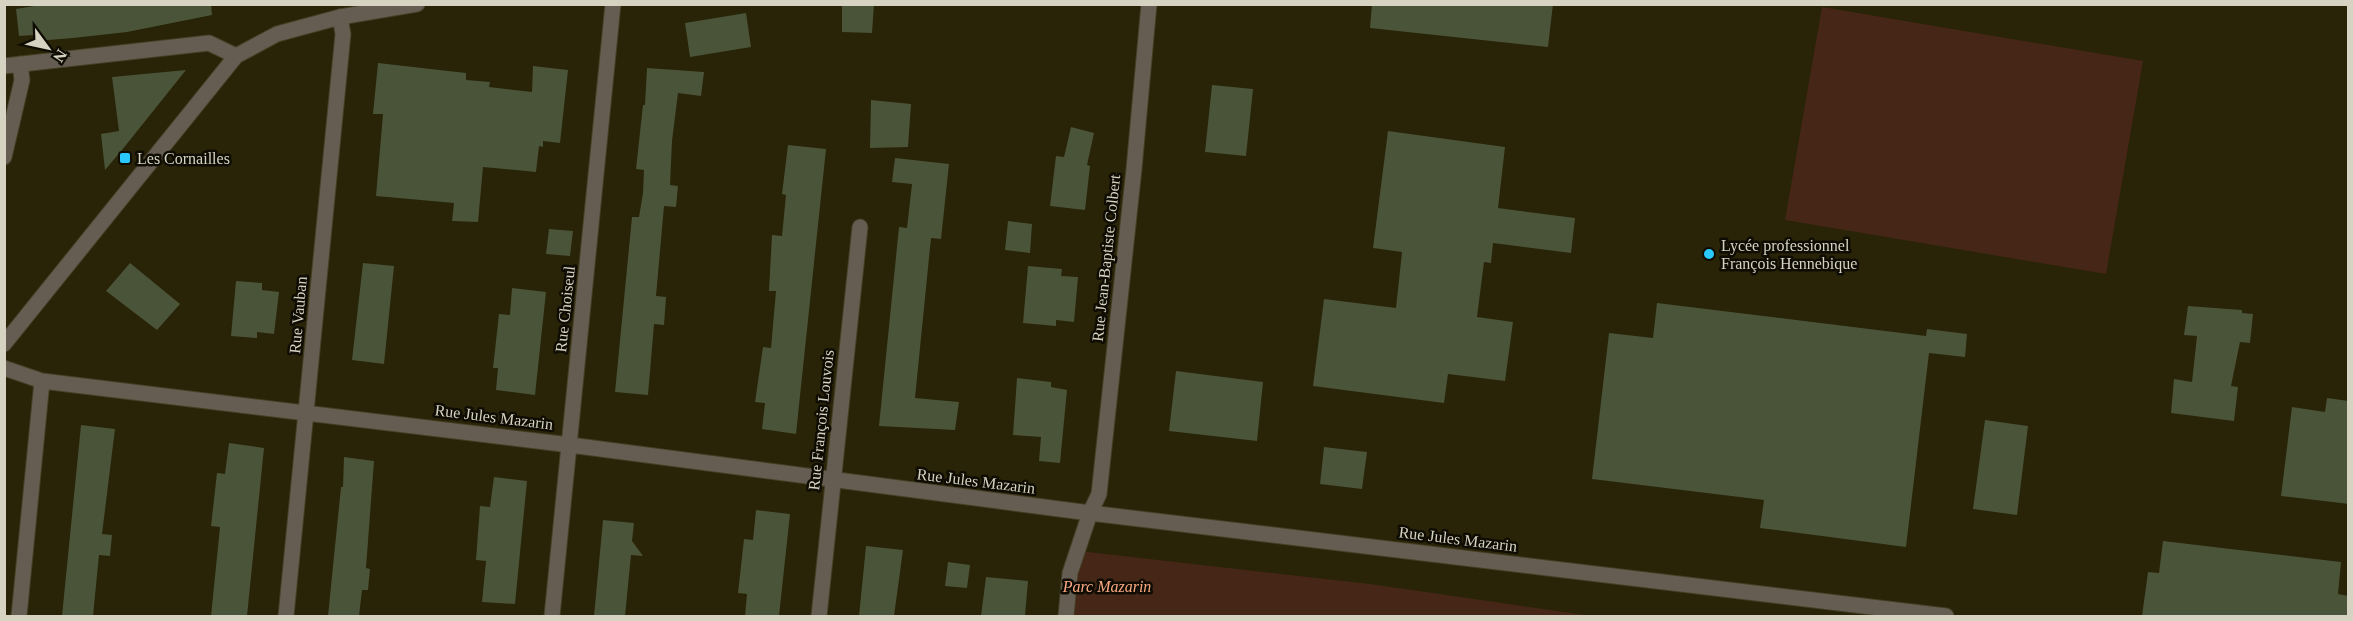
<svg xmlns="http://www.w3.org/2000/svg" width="2353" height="621" font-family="Georgia,serif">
<rect width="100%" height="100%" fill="#292307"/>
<path fill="#462717" d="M 1822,7 L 2143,61 L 2106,274 L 1785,220 Z
M 1079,551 L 1370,584 L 1592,616 L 1073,616 Z"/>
<path fill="#4a5439" d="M 46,4 L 211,4 L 212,15 L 127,32 L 73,38 L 35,41 L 34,35 L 19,36 L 16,9 Z
M 842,4 L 874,4 L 872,33 L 842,32 Z
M 1372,4 L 1553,4 L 1548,47 L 1370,28 Z
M 746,13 L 751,47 L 690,57 L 685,23 Z
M 378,63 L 466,73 L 466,80 L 490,82 L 489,87 L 532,92 L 533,66 L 568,70 L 560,143 L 543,141 L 543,147 L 539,146 L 536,172 L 483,167 L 478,222 L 452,221 L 454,203 L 376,196 L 383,114 L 373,114 Z
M 647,68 L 704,72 L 701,96 L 678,93 L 672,141 L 670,185 L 678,186 L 676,207 L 664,206 L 656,296 L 666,297 L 664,325 L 654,324 L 648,395 L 615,392 L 632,217 L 639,217 L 643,193 L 644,170 L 636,169 L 643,105 L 645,105 Z
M 186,70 L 122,150 L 105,170 L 101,134 L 119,131 L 112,77 Z
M 1212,85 L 1253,89 L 1246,156 L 1205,152 Z
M 871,100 L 911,104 L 908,147 L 870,148 Z
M 1071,127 L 1094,133 L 1087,165 L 1090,166 L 1085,210 L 1050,206 L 1056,156 L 1064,157 Z
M 1388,131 L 1505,147 L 1498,208 L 1575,218 L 1571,253 L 1493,243 L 1491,263 L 1484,262 L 1477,317 L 1513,322 L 1505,381 L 1448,374 L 1444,403 L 1313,386 L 1324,299 L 1396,308 L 1402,252 L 1373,248 Z
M 788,145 L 826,149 L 796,434 L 762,429 L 765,403 L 755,402 L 763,347 L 771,348 L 776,291 L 769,291 L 772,235 L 782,236 L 786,195 L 782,194 Z
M 895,158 L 949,164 L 941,239 L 931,238 L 915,398 L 959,402 L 955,430 L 879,426 L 899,227 L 907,228 L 912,184 L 892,182 Z
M 1008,221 L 1032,224 L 1030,253 L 1005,250 Z
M 549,229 L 573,231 L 570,256 L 546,254 Z
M 130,263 L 180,304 L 157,330 L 106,291 Z
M 363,263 L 394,266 L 384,364 L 352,360 Z
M 1028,266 L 1062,269 L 1061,276 L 1078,277 L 1074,322 L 1056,320 L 1056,326 L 1023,323 Z
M 236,281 L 262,283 L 262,290 L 279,292 L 274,334 L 257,332 L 257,338 L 231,336 Z
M 512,288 L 546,292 L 535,395 L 496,390 L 498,368 L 493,368 L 499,314 L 510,315 Z
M 1657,303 L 1926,336 L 1927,329 L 1967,334 L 1965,357 L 1929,353 L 1906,547 L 1760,528 L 1764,500 L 1592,479 L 1609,333 L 1653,338 Z
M 2188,306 L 2242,310 L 2242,313 L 2253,314 L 2250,343 L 2240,342 L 2231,386 L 2238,387 L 2234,421 L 2171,413 L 2174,379 L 2192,382 L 2197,336 L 2184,335 Z
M 1176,371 L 1263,382 L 1257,441 L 1169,431 Z
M 1017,378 L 1051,382 L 1051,387 L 1067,390 L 1060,463 L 1039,461 L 1041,437 L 1013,435 Z
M 2327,398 L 2349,401 L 2349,504 L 2281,496 L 2292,407 L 2325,412 Z
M 1985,420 L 2028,426 L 2017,515 L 1973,509 Z
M 81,425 L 115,429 L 102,534 L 112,535 L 110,556 L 99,555 L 93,616 L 62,616 Z
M 229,443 L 264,448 L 247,616 L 211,616 L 220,527 L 211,526 L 217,473 L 225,474 Z
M 1324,447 L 1367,452 L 1362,489 L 1320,484 Z
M 344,457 L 374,461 L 366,568 L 370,569 L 368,590 L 362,590 L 359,616 L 328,616 L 341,487 L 343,487 Z
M 494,477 L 527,481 L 515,604 L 482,602 L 486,561 L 476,560 L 480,506 L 490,507 Z
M 756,510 L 790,514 L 779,616 L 745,616 L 747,594 L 738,593 L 744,539 L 753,540 Z
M 603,520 L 634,523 L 632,541 L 643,556 L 631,555 L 625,616 L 594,616 Z
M 2163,541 L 2341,562 L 2338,594 L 2349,596 L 2349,616 L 2142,616 L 2148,572 L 2159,573 Z
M 866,546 L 903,550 L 894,616 L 859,616 Z
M 948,562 L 970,565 L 967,588 L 945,586 Z
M 986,577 L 1028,581 L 1025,616 L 981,616 Z"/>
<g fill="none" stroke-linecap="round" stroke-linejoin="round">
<defs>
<path id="minor" d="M 4,66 L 209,43 L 236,56
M 4,157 L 22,80 L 20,64
M 4,368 L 42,381 L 570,445 L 1090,513 L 1946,616
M 19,616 L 42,381
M 286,616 L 343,34 L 340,17
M 552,616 L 613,4
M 819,616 L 860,227
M 1066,616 L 1070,573 L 1090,513 L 1099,494 L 1134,169 L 1149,4"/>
<path id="tertiary" d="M 4,344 L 236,56 L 277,34 L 340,17 L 417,4"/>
</defs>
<use href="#minor" stroke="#453f25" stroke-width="17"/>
<use href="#tertiary" stroke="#453f25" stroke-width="17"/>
<use href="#minor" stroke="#665d52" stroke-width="15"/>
<use href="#tertiary" stroke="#665d52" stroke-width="15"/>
</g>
<g fill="#29c8ff" stroke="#0f0d03" stroke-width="2">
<rect x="119" y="152" width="12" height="12" rx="3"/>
<circle cx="1709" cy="254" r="6"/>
</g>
<g text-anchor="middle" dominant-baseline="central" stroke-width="5" stroke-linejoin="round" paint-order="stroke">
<g font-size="16" fill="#d6d3c2" stroke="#0f0d03" text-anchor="start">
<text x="137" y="158">Les Cornailles</text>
<text x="1721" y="245">Lycée professionnel<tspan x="1721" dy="18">François Hennebique</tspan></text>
</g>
<g font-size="16" fill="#d6d3c2" stroke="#0f0d03">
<text transform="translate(1106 258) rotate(-84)">Rue Jean-Baptiste Colbert</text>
<text transform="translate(565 309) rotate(-84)">Rue Choiseul</text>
<text transform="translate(298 315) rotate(-85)">Rue Vauban</text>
<text transform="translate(494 417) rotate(7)">Rue Jules Mazarin</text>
<text transform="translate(821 420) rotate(-84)">Rue François Louvois</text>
<text transform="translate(976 481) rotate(7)">Rue Jules Mazarin</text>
<text transform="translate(1458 539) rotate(7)">Rue Jules Mazarin</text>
</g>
<g font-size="16" font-style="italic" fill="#f9a881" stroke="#0f0d03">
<text x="1107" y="586">Parc Mazarin</text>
</g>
</g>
<rect width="2353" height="621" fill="none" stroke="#d6d3c2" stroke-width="12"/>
<g transform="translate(48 48) rotate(123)" stroke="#0f0d03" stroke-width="4.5" paint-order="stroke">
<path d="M0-4.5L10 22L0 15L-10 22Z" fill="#d6d3c2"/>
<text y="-9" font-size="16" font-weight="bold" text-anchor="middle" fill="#d6d3c2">N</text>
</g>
</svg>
